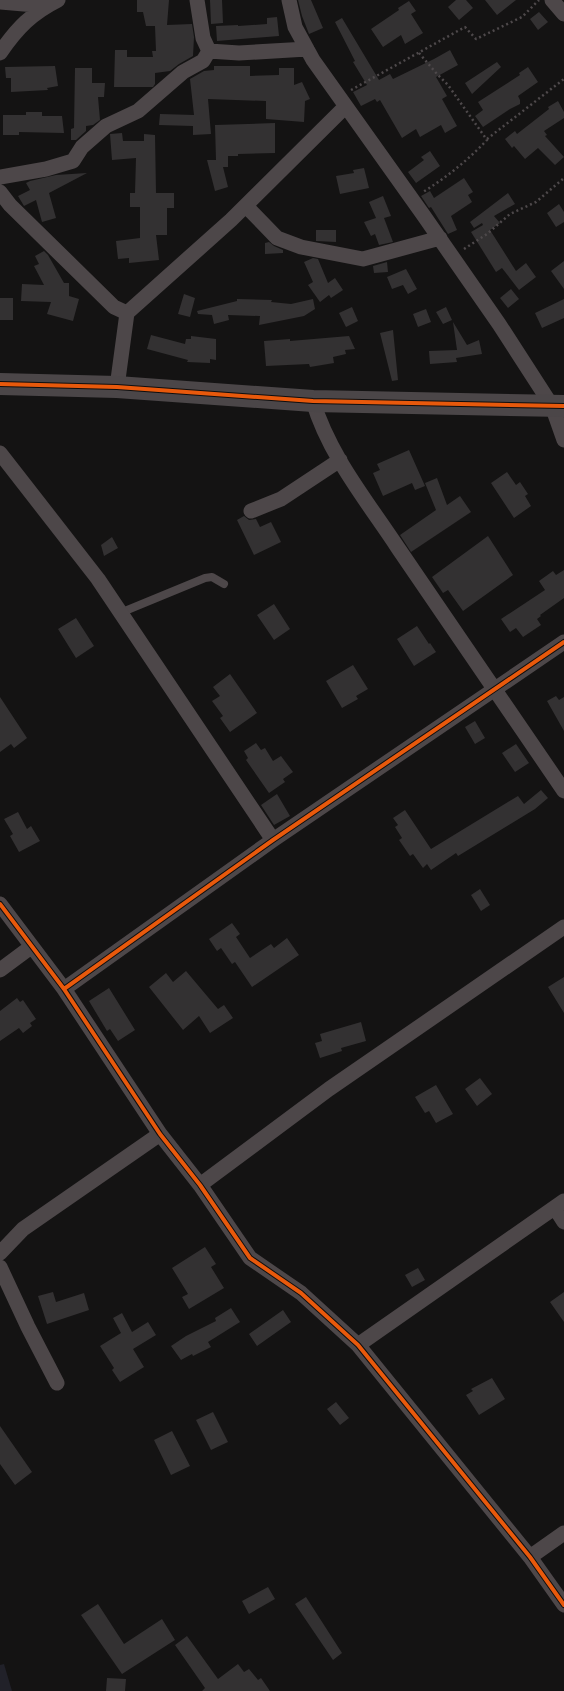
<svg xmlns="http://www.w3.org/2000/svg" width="564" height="1691" font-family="Cabin,sans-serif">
<rect width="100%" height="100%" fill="#141313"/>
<path fill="#212129" d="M 4,1664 L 12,1691 L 0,1691 L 0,1665 Z"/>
<path fill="#333132" d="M 137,0 L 169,0 L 167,25 L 192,24 L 194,37 L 193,56 L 179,64 L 170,71 L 155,73 L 155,84 L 153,87 L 114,87 L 115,50 L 127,50 L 127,57 L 153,57 L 152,51 L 156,51 L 155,26 L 146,26 L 143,12 L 137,12 Z
M 210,0 L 222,0 L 223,23 L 211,24 Z
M 298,0 L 311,0 L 323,28 L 309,34 L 302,16 Z
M 456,0 L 466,0 L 473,8 L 459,20 L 448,7 Z
M 485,0 L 516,0 L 497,15 Z
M 409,1 L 416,11 L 411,14 L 423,33 L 405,44 L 401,35 L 383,47 L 371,29 L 399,10 L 398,8 Z
M 539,12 L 548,22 L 538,30 L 530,19 Z
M 277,17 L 279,36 L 217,41 L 216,26 L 238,25 L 238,26 L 267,24 L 267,18 Z
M 342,18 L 379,80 L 390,74 L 393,79 L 434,59 L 450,50 L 458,65 L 436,77 L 447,96 L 442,99 L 457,126 L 445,133 L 441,125 L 420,137 L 416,129 L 402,138 L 380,100 L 377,102 L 375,99 L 361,106 L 353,92 L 367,85 L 353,62 L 355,61 L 335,22 Z
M 497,62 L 501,67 L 472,94 L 465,83 Z
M 55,66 L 58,86 L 47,88 L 48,90 L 11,92 L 11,78 L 6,78 L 5,67 Z
M 214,66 L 250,66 L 250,76 L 279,75 L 279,68 L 294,68 L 294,85 L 302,82 L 310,99 L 305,101 L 304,122 L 266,119 L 266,101 L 208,99 L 211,134 L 193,135 L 193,126 L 159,125 L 160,114 L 194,115 L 190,79 L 204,71 L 214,70 Z
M 528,67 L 538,82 L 518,96 L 520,100 L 520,104 L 510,109 L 483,127 L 475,116 L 483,110 L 478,102 L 520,75 L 519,73 Z
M 75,68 L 92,68 L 92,83 L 105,83 L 104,97 L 98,97 L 100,120 L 93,125 L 86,126 L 86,131 L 76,140 L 71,140 L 71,129 L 74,128 Z
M 558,101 L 564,112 L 564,118 L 544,131 L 547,135 L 545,136 L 564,157 L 555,165 L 538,148 L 525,159 L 514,146 L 512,148 L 505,139 L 515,131 L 517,134 L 549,109 L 548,107 Z
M 26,112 L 42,112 L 42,116 L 62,116 L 64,133 L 19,132 L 19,135 L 3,135 L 3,115 L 26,115 Z
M 275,123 L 275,153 L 238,154 L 238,156 L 228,156 L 228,167 L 223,167 L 228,187 L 215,191 L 207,160 L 216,160 L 215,125 Z
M 122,133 L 123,141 L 144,141 L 144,134 L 155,135 L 156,193 L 174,193 L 174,208 L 167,208 L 167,235 L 156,235 L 159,260 L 129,263 L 129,258 L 118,259 L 116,241 L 140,238 L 140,207 L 130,207 L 130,193 L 135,193 L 136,158 L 112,160 L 110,134 Z
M 430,151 L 440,166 L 416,183 L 408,172 L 424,160 L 421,157 Z
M 364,168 L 369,188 L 340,194 L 336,176 L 354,173 L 353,170 Z
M 87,173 L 49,193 L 56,218 L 42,222 L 36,200 L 24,206 L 18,196 L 30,190 L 26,183 L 30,181 L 56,175 Z
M 464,178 L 473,192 L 468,195 L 472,202 L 451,216 L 457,230 L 448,234 L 431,207 L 429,208 L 421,196 L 430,191 L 434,198 Z
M 508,193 L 515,204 L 494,216 L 500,223 L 490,230 L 516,271 L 526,263 L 536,277 L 519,290 L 502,268 L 496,272 L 471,232 L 483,225 L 482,223 L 474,228 L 470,222 Z
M 383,196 L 391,216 L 384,218 L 393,242 L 379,245 L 375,234 L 371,236 L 364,222 L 376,218 L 369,202 Z
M 559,204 L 564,212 L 564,222 L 556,227 L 547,213 Z
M 316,230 L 336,230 L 336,242 L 316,241 Z
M 269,242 L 274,246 L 283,250 L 283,253 L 265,254 L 265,243 Z
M 44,251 L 48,255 L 64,283 L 69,283 L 69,296 L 79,299 L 73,321 L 47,314 L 51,302 L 21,301 L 22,284 L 44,285 L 34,266 L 39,264 L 35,256 Z
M 313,258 L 318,259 L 328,283 L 335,278 L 343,290 L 331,298 L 329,295 L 320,302 L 308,285 L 313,282 L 304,262 Z
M 564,261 L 564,289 L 551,271 Z
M 387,262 L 388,272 L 374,273 L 373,266 Z
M 406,269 L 417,289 L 408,294 L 403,285 L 392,289 L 387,277 Z
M 511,289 L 519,299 L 508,308 L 500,298 Z
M 184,294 L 195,298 L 190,317 L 178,314 Z
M 0,298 L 13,298 L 13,320 L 0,320 Z
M 237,299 L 272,300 L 271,302 L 291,304 L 313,299 L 315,309 L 304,316 L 259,325 L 260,316 L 228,315 L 229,320 L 214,324 L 212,315 L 198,314 L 197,311 L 237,301 Z
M 564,299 L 564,318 L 542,328 L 535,313 Z
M 352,307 L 358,321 L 346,327 L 339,313 Z
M 446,307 L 452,320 L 443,324 L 436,312 Z
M 426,309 L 431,322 L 418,327 L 413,314 Z
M 453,322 L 467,345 L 479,340 L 482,354 L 456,358 L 457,362 L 430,364 L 429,351 L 457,350 Z
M 393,330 L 398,380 L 392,381 L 380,333 Z
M 151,335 L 185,344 L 186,339 L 191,339 L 191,336 L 216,339 L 216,360 L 210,359 L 210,363 L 187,362 L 188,360 L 147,349 Z
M 349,336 L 355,349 L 345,350 L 346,354 L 333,357 L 334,363 L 310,367 L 309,364 L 266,366 L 264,341 L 290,339 L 290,341 Z
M 409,450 L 425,486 L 415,490 L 412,483 L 383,496 L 373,473 L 380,470 L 377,464 Z
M 507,472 L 516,485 L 520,482 L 528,494 L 525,496 L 531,506 L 514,518 L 491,483 Z
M 437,478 L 447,505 L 460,496 L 471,512 L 411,552 L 400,535 L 436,510 L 425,483 Z
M 244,516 L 249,520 L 256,519 L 260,527 L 271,522 L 281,542 L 254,555 L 237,520 Z
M 488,536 L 513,575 L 463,611 L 448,590 L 443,593 L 432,577 Z
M 112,537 L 118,548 L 104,556 L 101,545 Z
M 564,570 L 564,598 L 540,615 L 541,616 L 537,619 L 541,625 L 523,637 L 516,628 L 510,632 L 501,619 L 545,590 L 539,581 L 553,571 L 556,575 Z
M 274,604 L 290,629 L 274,640 L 257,615 Z
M 76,618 L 94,646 L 76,658 L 58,629 Z
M 417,626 L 429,644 L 430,643 L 436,652 L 414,666 L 397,639 Z
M 353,665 L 368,689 L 356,696 L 358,699 L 342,708 L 326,681 Z
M 230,674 L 257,713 L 230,732 L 220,718 L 223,716 L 212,701 L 220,696 L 213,687 Z
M 556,696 L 559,700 L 564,697 L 564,731 L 547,701 Z
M 0,697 L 27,738 L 14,748 L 11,744 L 0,752 Z
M 475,721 L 485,738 L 475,744 L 465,727 Z
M 256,743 L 261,750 L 265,748 L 273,761 L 281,756 L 293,772 L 283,779 L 285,782 L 269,793 L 246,760 L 248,758 L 244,751 Z
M 516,744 L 529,763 L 515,772 L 502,753 Z
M 541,790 L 548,798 L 535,809 L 458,856 L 456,853 L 431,870 L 427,864 L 423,868 L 413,854 L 410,856 L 399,840 L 402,838 L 395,827 L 398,825 L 393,818 L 405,810 L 431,849 L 518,796 L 524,804 Z
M 277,794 L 290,816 L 274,825 L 261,805 Z
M 18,812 L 27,829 L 31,826 L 40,841 L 19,852 L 10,836 L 13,834 L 4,819 Z
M 480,889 L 490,905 L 481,911 L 471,895 Z
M 232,923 L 240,934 L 236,937 L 250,958 L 271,944 L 274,948 L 287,938 L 299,955 L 252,987 L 235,962 L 232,964 L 221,948 L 217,951 L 209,939 Z
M 186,971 L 218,1009 L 224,1005 L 233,1018 L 210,1033 L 199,1016 L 183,1030 L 149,987 L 166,973 L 173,982 Z
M 564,977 L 564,1013 L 548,987 Z
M 109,988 L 135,1030 L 118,1041 L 110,1029 L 107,1031 L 89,1001 Z
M 17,998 L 20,1002 L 23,1000 L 36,1019 L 30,1023 L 32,1026 L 23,1033 L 19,1028 L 0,1041 L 0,1011 Z
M 361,1022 L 366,1041 L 341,1048 L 342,1051 L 320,1058 L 315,1043 L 322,1041 L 320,1034 Z
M 480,1078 L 492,1094 L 477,1106 L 465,1089 Z
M 436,1085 L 453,1114 L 436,1123 L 429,1111 L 425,1113 L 415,1097 Z
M 205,1247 L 216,1264 L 211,1267 L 224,1288 L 189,1309 L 182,1297 L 188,1294 L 172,1268 Z
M 418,1268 L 425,1280 L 412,1287 L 405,1275 Z
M 53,1292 L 56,1302 L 84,1293 L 89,1310 L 47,1324 L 38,1296 Z
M 564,1292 L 564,1322 L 550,1302 Z
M 231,1308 L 240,1322 L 208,1342 L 211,1347 L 193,1356 L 192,1354 L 181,1360 L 171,1346 L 186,1336 L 216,1321 L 215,1318 Z
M 283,1310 L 291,1322 L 257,1346 L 249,1334 Z
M 122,1313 L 132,1332 L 148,1322 L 156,1335 L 133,1349 L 144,1367 L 120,1382 L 112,1370 L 114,1368 L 100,1346 L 121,1333 L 113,1318 Z
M 492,1378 L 505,1399 L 479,1415 L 466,1395 L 473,1391 L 471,1389 Z
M 336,1402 L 349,1418 L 340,1425 L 327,1409 Z
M 213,1412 L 228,1442 L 211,1450 L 196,1420 Z
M 0,1426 L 32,1472 L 15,1485 L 0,1464 Z
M 172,1431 L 190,1466 L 171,1475 L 154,1440 Z
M 268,1587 L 275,1599 L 249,1614 L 242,1601 Z
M 306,1597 L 342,1653 L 333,1660 L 295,1604 Z
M 98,1604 L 124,1644 L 162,1619 L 175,1640 L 122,1674 L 81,1615 Z
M 187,1636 L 218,1679 L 238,1664 L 244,1672 L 249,1669 L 258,1680 L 261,1678 L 270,1691 L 202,1691 L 205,1688 L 175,1645 Z
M 107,1678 L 126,1679 L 125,1691 L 106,1691 Z"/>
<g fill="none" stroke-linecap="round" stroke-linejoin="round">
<path stroke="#4e494b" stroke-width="2.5" stroke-dasharray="2 3" stroke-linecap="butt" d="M 419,53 L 437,74 L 448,85 L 487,140 C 468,160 447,177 423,192
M 351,90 L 465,27 L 476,39 L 522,17 L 539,0
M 487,139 L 564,79
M 464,249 L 487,234 L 510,214 L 536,202 L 564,178"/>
<path stroke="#4d4749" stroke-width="8" d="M 120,613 L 205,578 L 212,577 L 224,584"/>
<path stroke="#4d4749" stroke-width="15" d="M 197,0 L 203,38 L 209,51 L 239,53 L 307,49
M 289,0 L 295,27 L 313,60 L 424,216 L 499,324 L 552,406 L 564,440
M 552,0 L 564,14
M 0,2 L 47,6
M 0,53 C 17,28 32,13 58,0
M 0,177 L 46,169 L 73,161 L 82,147 L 106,126 L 138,111 L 183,72 L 203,61 L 209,51
M 0,192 L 10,205 L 114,307 L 127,313
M 246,206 L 277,238 L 301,247 L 363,259 L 440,238
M 117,387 L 127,313 L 231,220 L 345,107
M 313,401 C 329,455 367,501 398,548 C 453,629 508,710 564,791
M 0,453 L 98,579 L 273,840
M 251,511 L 281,499 L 340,460
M 0,904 L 64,989 L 160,1134 L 200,1185 L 250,1258 L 301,1293 L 358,1345 L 530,1557 L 564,1605
M 0,970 L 31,947
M 64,989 L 273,840 L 564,642
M 200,1185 L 329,1089 L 564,927
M 555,1208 L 564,1222
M 0,1253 L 23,1229 L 160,1134
M 0,1267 L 28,1327 L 57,1383
M 358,1345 L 564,1201
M 530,1557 L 564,1533"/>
<path stroke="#4b4648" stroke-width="22" d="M 0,384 L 117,387 L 313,401 L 564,406"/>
<defs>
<path id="cycleway" d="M 0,384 L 117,387 L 313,401 L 564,406
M 0,904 L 64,989 L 160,1134 L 200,1185 L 250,1258 L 301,1293 L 358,1345 L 530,1557 L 564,1605
M 64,989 L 273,840 L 564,642"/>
</defs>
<use href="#cycleway" stroke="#0f0e0e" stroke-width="6"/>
<use href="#cycleway" stroke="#e8590c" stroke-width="4"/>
</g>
</svg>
